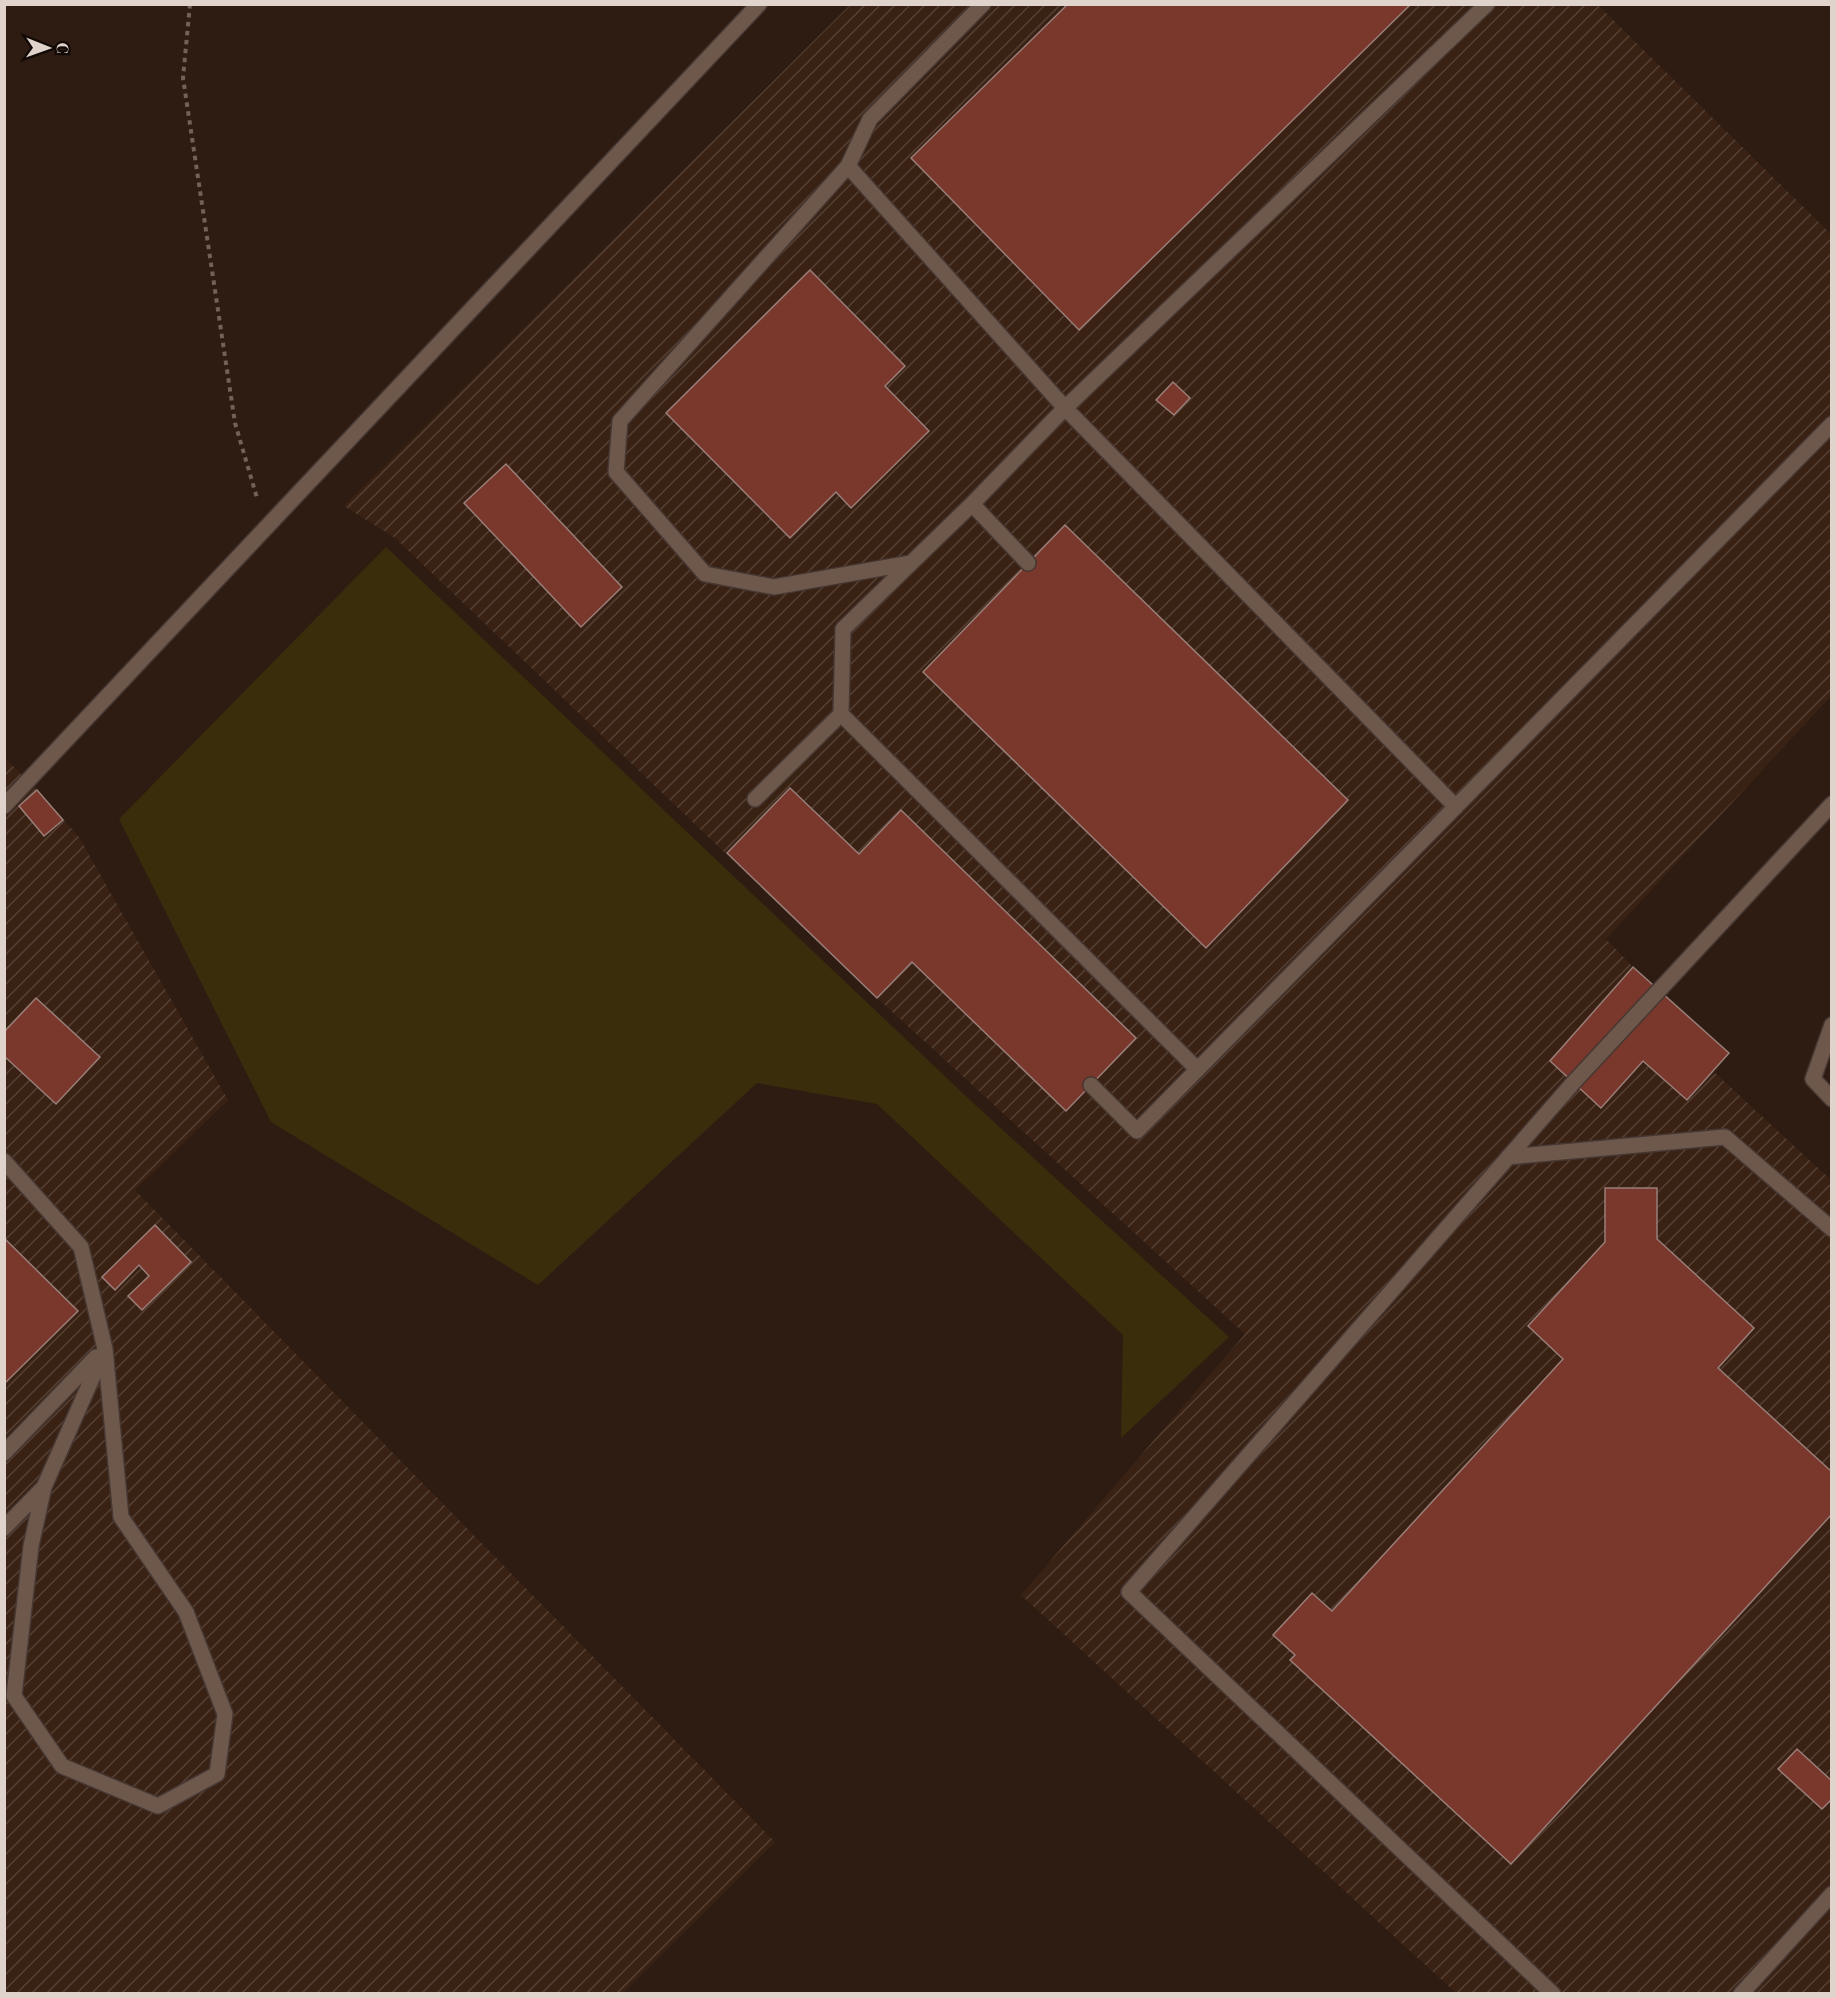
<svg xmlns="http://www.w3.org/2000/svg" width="1836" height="1998" font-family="'Playfair Display',serif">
<defs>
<pattern id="industrial-furrows" width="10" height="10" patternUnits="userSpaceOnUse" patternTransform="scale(1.5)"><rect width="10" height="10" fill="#392113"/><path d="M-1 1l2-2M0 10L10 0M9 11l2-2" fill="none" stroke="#554034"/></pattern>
</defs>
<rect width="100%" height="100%" fill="#2e1c12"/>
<path fill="url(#industrial-furrows)" d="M 850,5 L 1598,5 L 1831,234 L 1831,696 L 1606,939 L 1633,967 L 1729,1053 L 1713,1071 L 1831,1180 L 1831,1993 L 1456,1993 L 1021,1595 L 1245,1334 L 877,998 L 395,538 L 344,506 Z
M 4,757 L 37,790 L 79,837 L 228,1100 L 135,1190 L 775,1842 L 623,1993 L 5,1993 Z"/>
<path fill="#3a2d0c" d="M 386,547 L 970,1100 L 1229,1337 L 1121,1438 L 1123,1335 L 877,1104 L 757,1083 L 538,1285 L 271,1122 L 119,819 Z"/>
<path fill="#7a382c" stroke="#997e79" stroke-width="1.5" d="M 1068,4 L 1411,4 L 1079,330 L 911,158 Z
M 810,270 L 905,366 L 885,386 L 929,431 L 851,508 L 836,492 L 790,538 L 666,413 Z
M 1173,382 L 1190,398 L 1174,415 L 1156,400 Z
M 506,464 L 622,587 L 581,627 L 464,503 Z
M 1065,525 L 1348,800 L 1206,948 L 923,672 Z
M 790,788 L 859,854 L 901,810 L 1136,1038 L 1066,1111 L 912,962 L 877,998 L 727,853 Z
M 37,790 L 63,820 L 44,836 L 19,806 Z
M 1633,967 L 1729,1053 L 1687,1100 L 1643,1061 L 1601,1108 L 1550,1061 Z
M 36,998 L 100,1057 L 56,1104 L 4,1056 L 4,1032 Z
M 1605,1188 L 1657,1188 L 1657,1239 L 1754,1328 L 1718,1368 L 1832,1472 L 1832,1514 L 1511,1864 L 1290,1660 L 1295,1655 L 1273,1635 L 1312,1593 L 1332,1611 L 1563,1359 L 1528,1326 L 1605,1242 Z
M 155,1225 L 191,1262 L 142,1310 L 128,1296 L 149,1276 L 139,1265 L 115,1290 L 102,1277 Z
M 4,1238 L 78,1311 L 4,1384 Z
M 1797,1749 L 1832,1781 L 1832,1799 L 1822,1809 L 1778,1769 Z"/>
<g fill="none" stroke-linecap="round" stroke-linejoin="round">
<defs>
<path id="lane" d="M 848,166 L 870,119 L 983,4
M 972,504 L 1028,563
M 911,563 L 774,587 L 705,574 L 616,472 L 620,421 L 848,166 L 1065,408 L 1487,4
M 755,799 L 841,714
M 4,806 L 759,4
M 1832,1025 L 1813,1079 L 1832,1099
M 1197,1069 L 841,714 L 843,629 L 972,504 L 1065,408 L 1456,807
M 1091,1085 L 1137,1131 L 1832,424
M 1508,1157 L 1725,1137 L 1832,1229
M 4,1161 L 81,1247 L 105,1349 L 121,1517 L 186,1612 L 225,1714 L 217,1774 L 158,1806 L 62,1766 L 14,1696 L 31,1546 L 44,1487 L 105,1349
M 4,1453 L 96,1357
M 4,1528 L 44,1487
M 1553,1994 L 1129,1592 L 1573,1083 L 1832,804
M 1741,1994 L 1832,1894"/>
</defs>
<use href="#lane" stroke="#463732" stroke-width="18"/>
<path stroke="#716158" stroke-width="4" stroke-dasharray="4.5 4.5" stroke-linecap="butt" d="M 190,4 L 183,78 L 235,423 L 257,498"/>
<use href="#lane" stroke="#6e584c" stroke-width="15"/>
</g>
<rect width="1836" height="1998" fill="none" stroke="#e0d3cc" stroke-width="12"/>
<g transform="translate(48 48) rotate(91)" stroke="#110905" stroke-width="4.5" paint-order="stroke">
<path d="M0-4.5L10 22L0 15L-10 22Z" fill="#e0d3cc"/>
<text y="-9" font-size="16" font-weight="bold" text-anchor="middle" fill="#e0d3cc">С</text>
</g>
</svg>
